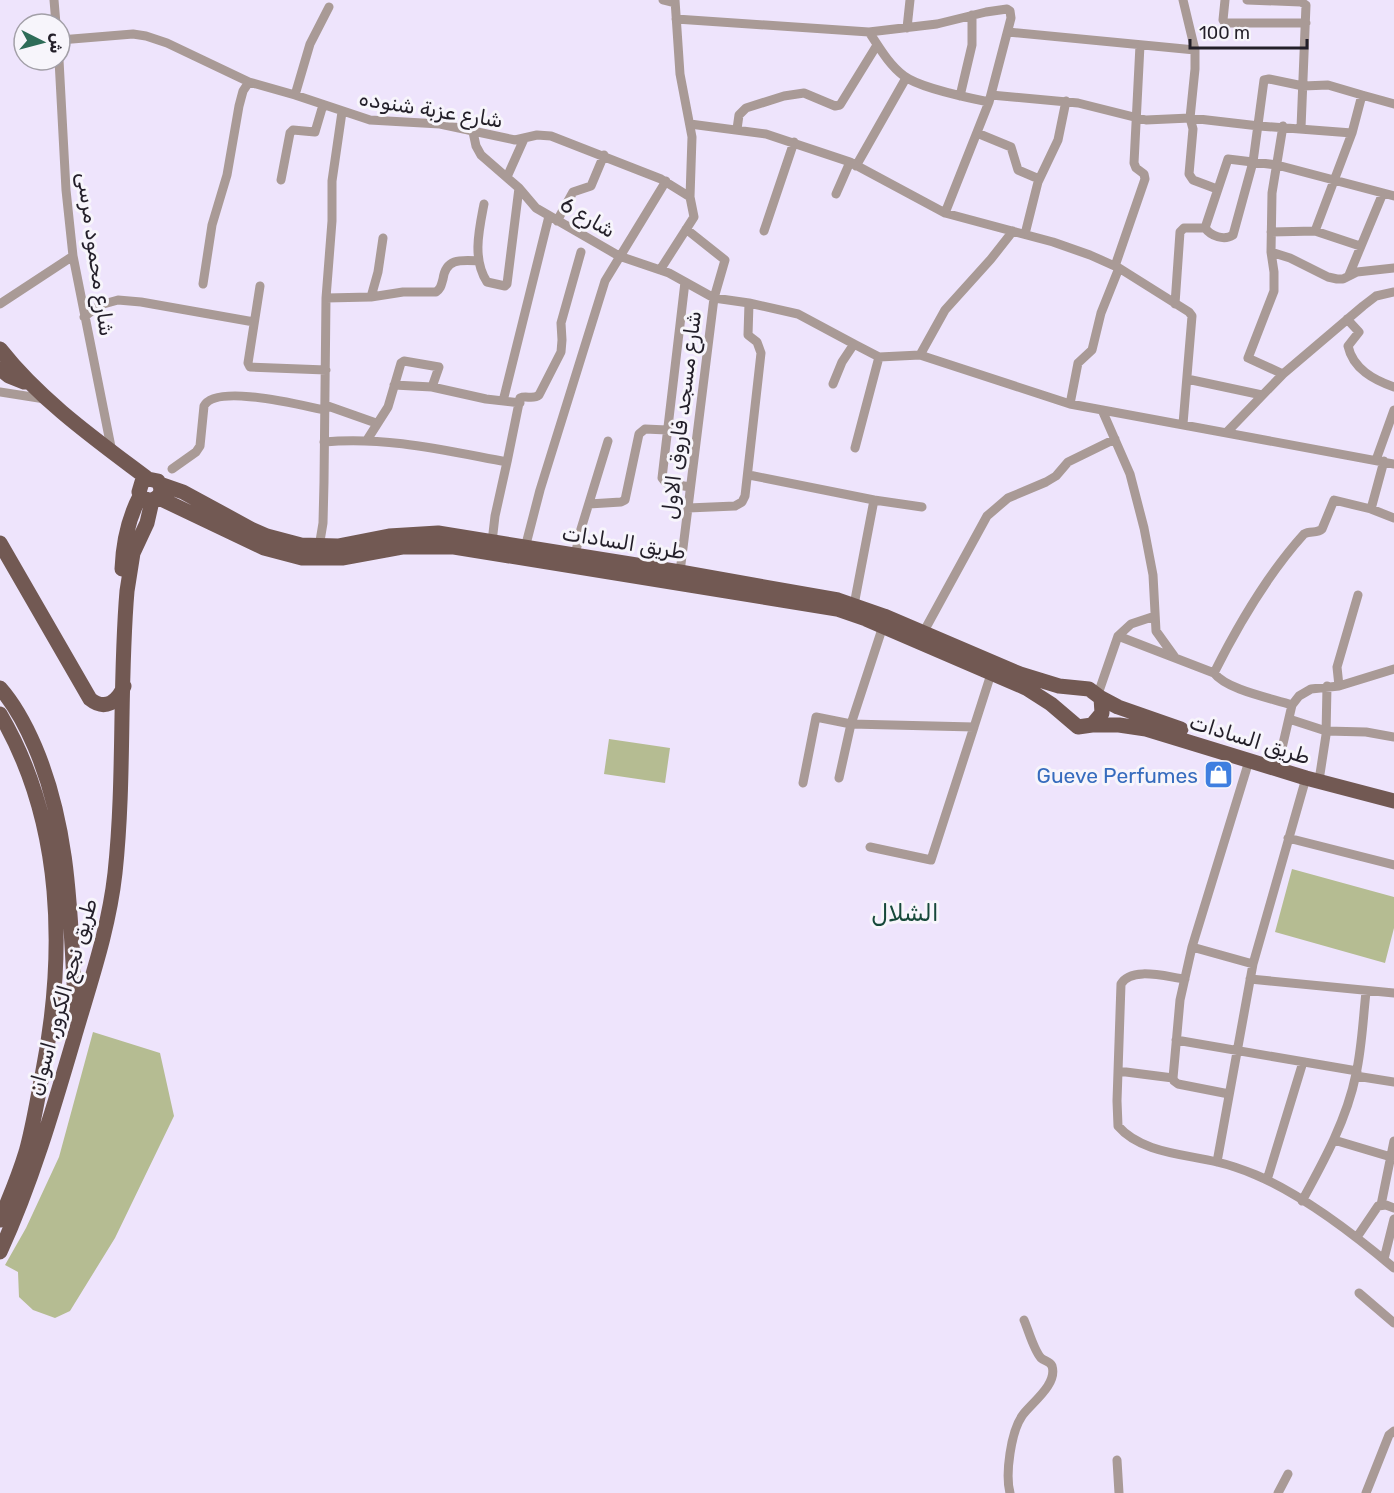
<svg xmlns="http://www.w3.org/2000/svg" width="1394" height="1493" font-family="Rubik,'Noto Naskh Arabic',sans-serif">
<rect width="100%" height="100%" fill="#eee4fc"/>
<path fill="#b5bc92" d="M 609,739 L 670,748 L 665,783 L 604,774 Z
M 1292,869 L 1394,897 L 1394,928 L 1385,963 L 1275,932 Z
M 93,1032 L 160,1053 L 174,1116 L 115,1238 L 70,1311 L 55,1318 L 33,1310 L 19,1297 L 18,1272 L 5,1265 L 26,1228 L 59,1157 Z"/>
<g fill="none" stroke-linecap="round" stroke-linejoin="round">
<path stroke="#a99a96" stroke-width="9" d="M 54,0 L 56,24
M 663,0 L 675,3
M 1183,0 L 1195,50 L 1195,69 L 1190,118 L 1193,129 L 1189,174 L 1193,180 L 1217,189
M 1225,0 L 1223,20 L 1225,23 L 1306,23
M 1247,0 L 1301,2 L 1306,5 L 1301,128
M 676,19 L 869,32 L 937,24 L 986,12 L 1007,9 L 1010,11 L 1011,18 L 989,102 L 945,213
M 907,28 L 910,0
M 869,32 C 879,47 889,65 904,76 C 920,88 969,98 989,102
M 1008,32 L 1195,50
M 60,40 L 133,34 L 146,36 L 167,43 L 249,82 L 295,95 L 370,120 L 440,124 L 515,140 L 537,135 L 551,136 L 661,179 L 690,197
M 59,60 L 66,190 L 73,256 L 112,452
M 295,95 L 310,44 L 329,7
M 991,95 L 1078,103 L 1146,120 L 1190,118 L 1259,126 L 1352,133
M 960,96 L 972,45 L 972,15
M 690,124 L 766,134 L 850,162 L 945,213 L 1053,242 L 1090,255 L 1119,268 L 1189,312 L 1192,316 L 1183,424
M 1283,126 L 1272,193 L 1271,252 L 1274,272 L 1274,291 L 1248,358 L 1283,374
M 737,129 L 739,115 L 746,108 L 784,96 L 804,93 L 835,106 L 840,105 L 877,45
M 473,132 L 476,146 L 481,155 L 519,188 L 536,208 L 619,256 L 669,273 L 714,298 L 749,303 L 798,314 L 854,344 L 842,362 L 833,384
M 977,133 L 1011,147 L 1018,170 L 1039,179
M 856,166 L 906,78
M 507,177 L 524,139
M 281,180 L 290,133 L 293,130 L 315,132 L 323,105
M 836,194 L 850,162
M 484,204 C 479,230 472,259 487,282 L 505,286 L 507,284 L 519,188
M 557,221 L 573,192 L 591,186 L 604,155
M 1205,228 C 1211,236 1224,241 1233,235 L 1253,162 L 1264,80 L 1269,79 L 1303,86 L 1328,85 L 1362,95
M 764,231 L 794,142
M 1271,232 L 1315,231
M 1025,234 L 1038,182 L 1058,140 L 1066,101
M 1360,246 L 1315,231 L 1352,133 L 1362,95 L 1394,104
M 1271,252 L 1290,258 L 1328,277 L 1337,279 L 1343,279 L 1357,272 L 1394,268
M 1115,266 L 1145,179 L 1144,174 L 1136,168 L 1134,163 L 1140,45
M 660,270 L 694,217 L 690,197 L 692,137 L 680,74 L 675,0
M 1349,275 L 1383,193
M 685,282 L 662,478 L 666,483 L 690,487
M 203,284 L 212,225 L 227,175 L 239,106 L 243,91 L 249,82
M 260,286 L 248,363 L 250,367 L 326,370
M 371,297 L 378,272 L 383,238
M 326,298 L 371,297 L 403,292 L 436,292 C 441,288 441,286 443,279 C 446,258 461,260 479,261
M 0,304 L 73,256
M 1175,304 L 1180,232 L 1184,228 L 1205,228 L 1228,159 L 1277,165 L 1394,196
M 84,317 L 100,305 L 118,300 L 141,302 L 254,322
M 1347,319 L 1359,332 L 1348,346 C 1353,369 1374,380 1394,387
M 854,344 L 879,357 L 855,448
M 920,355 L 945,310 L 991,259 L 1013,231
M 879,357 L 920,355 L 1070,404 L 1394,464
M 1187,379 L 1262,395
M 394,385 L 432,387 L 486,399 L 520,403
M 0,392 L 45,399
M 503,401 L 549,216
M 1070,404 L 1078,363 L 1092,350 L 1101,313 L 1119,268
M 325,405 L 376,423
M 1102,410 L 1130,474 L 1144,528 L 1153,575 L 1156,631 L 1174,656
M 1227,432 L 1283,374 L 1363,306 L 1376,296 L 1394,292
M 367,440 L 388,407 L 401,363 L 404,361 L 439,367 L 432,387
M 324,442 C 386,436 447,451 507,462 L 495,516 L 492,542
M 1376,460 L 1394,410
M 507,462 L 520,398 C 526,395 533,400 539,395 L 561,352 L 562,340 L 561,323 L 581,252
M 172,469 L 196,452 L 200,446 L 204,406 C 216,383 303,406 325,410
M 749,475 L 874,500
M 589,504 L 621,502 L 625,500 L 639,434 L 645,429 L 667,430
M 688,508 L 735,506 L 742,502 L 745,496 L 761,353 L 757,342 L 748,335 L 749,303
M 1371,509 L 1384,461
M 319,547 L 323,523 L 324,482 L 326,298 L 332,221 L 332,181 L 342,112
M 525,548 L 540,490 L 605,281 L 666,181
M 575,555 L 581,529 L 608,441
M 680,572 L 714,298 L 725,260 L 686,229
M 854,605 L 874,500 L 922,507
M 923,633 L 987,516 L 1008,498 L 1046,482 L 1056,476 L 1068,462 L 1115,439
M 1118,636 L 1214,673 C 1227,690 1271,698 1292,705
M 1214,673 C 1239,623 1267,575 1304,534 C 1310,530 1317,534 1322,529 L 1334,500 L 1371,509 L 1394,518
M 1339,686 L 1337,667 L 1358,595
M 1098,694 L 1118,636 L 1131,624 L 1155,616
M 1289,719 L 1326,731 L 1366,732 L 1394,737
M 1279,761 L 1292,705 L 1299,696 L 1311,689 L 1339,686 L 1394,669
M 1320,774 L 1326,735 L 1327,686
M 839,778 L 851,724 L 883,626
M 803,783 L 816,717 L 851,724 L 974,727 L 991,674
M 1288,838 L 1394,865
M 870,847 L 931,860 L 974,727
M 1192,947 L 1253,964
M 1185,979 C 1167,977 1131,966 1121,984 L 1117,1101 L 1118,1126 C 1141,1153 1185,1154 1217,1162 C 1230,1165 1244,1170 1256,1175 C 1303,1195 1355,1235 1394,1268
M 1250,979 L 1394,993
M 1176,1040 L 1357,1071
M 1118,1071 L 1173,1078
M 1356,1076 L 1394,1082
M 1229,1094 L 1178,1084 L 1174,1081 L 1173,1078 L 1180,1000 L 1192,947 L 1249,761
M 1334,1140 L 1391,1157
M 1217,1162 L 1253,964 L 1306,778
M 1267,1180 L 1303,1062
M 1302,1201 C 1324,1161 1347,1119 1356,1074 C 1362,1047 1363,1019 1366,992
M 1381,1205 L 1394,1141
M 1357,1237 L 1378,1206 L 1386,1205 L 1394,1208
M 1384,1259 L 1394,1219
M 1359,1293 L 1394,1323
M 1117,1460 L 1119,1493
M 1010,1493 C 1005,1474 1011,1432 1022,1416 C 1030,1404 1058,1385 1052,1366 C 1050,1361 1044,1361 1041,1358 C 1034,1351 1028,1329 1024,1320
M 1278,1493 L 1288,1474
M 1366,1493 L 1389,1435 L 1394,1431"/>
<path stroke="#725953" stroke-width="15" d="M 0,349 C 41,401 95,439 148,479 L 158,481 L 161,488 L 160,495 L 152,501 L 142,498 L 139,492 L 142,482 L 148,479
M 0,369 L 9,376 L 24,382
M 159,498 L 264,548 L 302,558 L 342,558 L 402,547 L 454,547 L 837,609 L 866,619 L 1026,688 L 1051,704 L 1078,727 L 1092,725 L 1102,713 L 1101,698 L 1089,689 L 1059,686 L 1020,674 L 884,616 L 838,600 L 680,572 L 438,533 L 389,536 L 338,546 L 301,545 L 267,536 L 251,529 L 183,492 L 160,484
M 0,543 L 90,699 C 105,711 118,702 124,686
M 122,569 C 123,543 128,519 140,496
M 0,688 C 15,705 26,726 35,747 C 72,834 70,925 76,1018
M 1101,698 L 1118,707 L 1181,729
M 0,714 C 64,823 66,955 42,1076 C 37,1101 33,1127 26,1152 C 19,1175 10,1197 0,1220
M 1092,725 L 1119,725 L 1146,729 L 1306,778 L 1394,801
M 0,1252 C 33,1180 55,1103 77,1028 C 92,977 109,927 115,873 C 125,780 119,685 127,591 L 133,553 L 147,523 L 152,501"/>
</g>
<defs>
<symbol id="shop-square" viewBox="-11 -11 22 22"><rect x="-9" y="-9" width="18" height="18" rx="4" fill="#3f7fe0" stroke="#f7f5fb"/><path d="M-5-2.5h2.3a2.7 3.5 0 0 1 5.4 0H5L5.5 6h-11ZM-1.5-2.5h3a1.5 2.3 0 0 0-3 0Z" fill="#fff"/></symbol>
</defs>
<g fill-rule="evenodd">
<use href="#shop-square" x="1202" y="758" width="33" height="33"/>
</g>
<g text-anchor="middle" dominant-baseline="central" stroke-width="6" stroke-linejoin="round" paint-order="stroke">
<g font-size="21" fill="#231f29" stroke="#f7f5fb">
<text transform="translate(431 109) rotate(9)">شارع عزبة شنوده</text>
<text transform="translate(588 217) rotate(30)">شارع 6</text>
<text transform="translate(96 254) rotate(82)">شارع محمود مرسى</text>
<text transform="translate(681 415) rotate(-83)">شارع مسجد فاروق الاول</text>
<text transform="translate(624 542) rotate(9)">طريق السادات</text>
<text transform="translate(1250 739) rotate(17)">طريق السادات</text>
<text transform="translate(62 997) rotate(-74)">طريق نجع الكرور, اسوان</text>
</g>
<g font-size="21" fill="#366cbe" stroke="#f7f5fb" text-anchor="end">
<text x="1198" y="775">Gueve Perfumes</text>
</g>
<g font-size="24" fill="#17493a" stroke="#f7f5fb">
<text x="905" y="913">الشلال</text>
</g>
</g>
<g transform="translate(42 42) rotate(96)"><circle r="28" fill="#f7f5fb" stroke="#a29fa7" stroke-width="1.5"/>
<path d="M0-4.5L10 22L0 15L-10 22Z" fill="#2e6c58"/>
<text y="-9" font-size="16" font-weight="bold" text-anchor="middle" fill="#231f29">ش</text>
</g>
<path d="M1190 39v9h117v-9" fill="none" stroke="#231f29" stroke-width="3"/>
<text x="1199" y="39" font-size="18" fill="#231f29" stroke="#f7f5fb" stroke-width="4.5" paint-order="stroke">100 m</text>
</svg>
